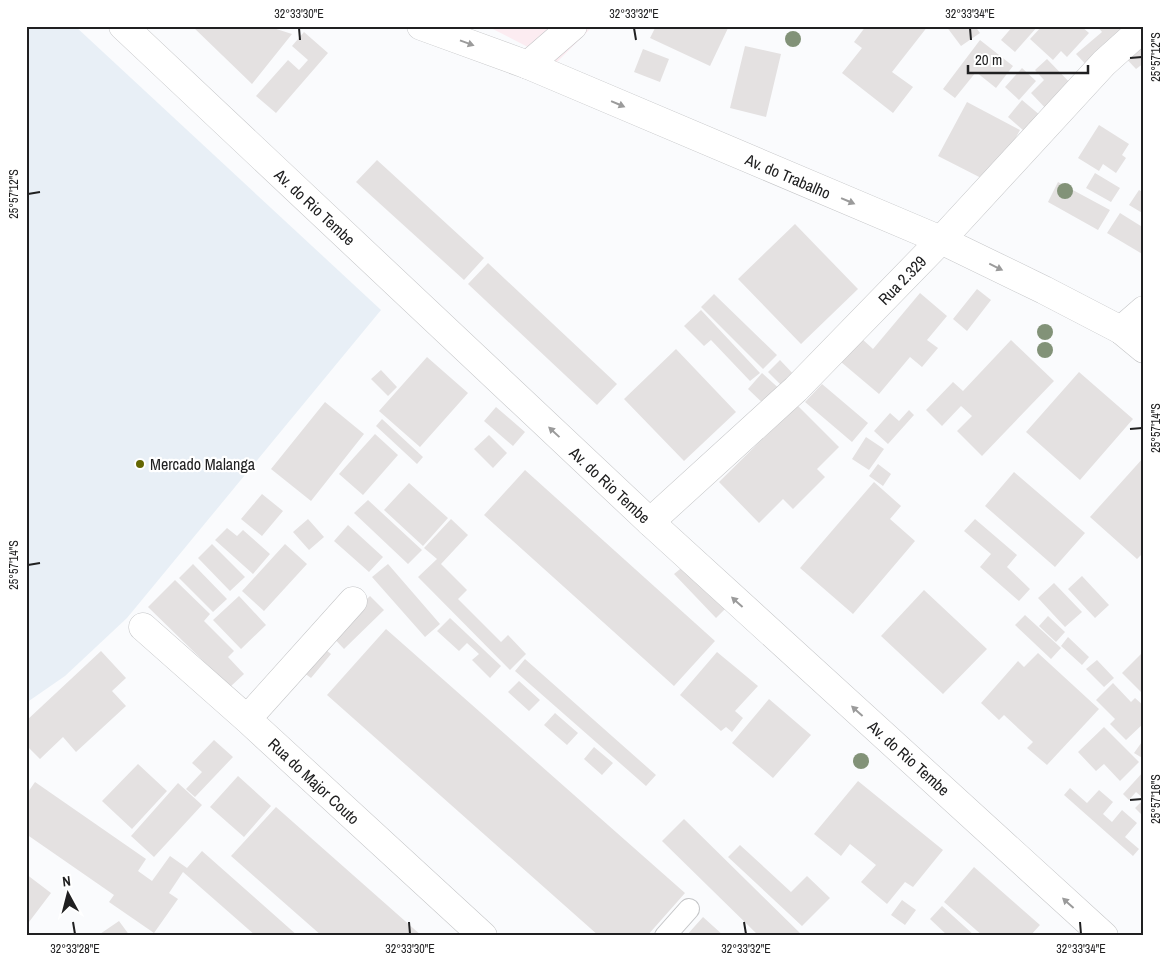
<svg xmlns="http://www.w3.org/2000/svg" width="1170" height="962" font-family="'Archivo Narrow',sans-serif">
<rect width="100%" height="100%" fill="#fafbfd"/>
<path fill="#e8eff6" d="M 26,26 L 75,26 L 381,310 L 127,618 L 65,676 L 26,703 Z"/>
<path fill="#fcecf1" d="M 487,26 L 593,26 L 557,62 Z"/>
<path fill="#e4e1e1" d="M 192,26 L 267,26 L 292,34 L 252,84 Z
M 656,26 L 729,26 L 710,66 L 650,38 Z
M 866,26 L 928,26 L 892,72 L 913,87 L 893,113 L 842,73 L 862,48 L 854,42 Z
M 946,26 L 975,26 L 980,33 L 961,46 Z
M 1013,26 L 1038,26 L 1015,52 L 1001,40 Z
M 1042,26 L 1081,26 L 1089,33 L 1067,57 L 1061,51 L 1053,60 L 1030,39 Z
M 1097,26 L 1131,26 L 1092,71 L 1076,54 L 1102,32 Z
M 304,32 L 328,53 L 276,113 L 256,96 L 288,60 L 299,70 L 308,60 L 292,46 Z
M 1144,32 L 1144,63 L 1136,69 L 1121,53 Z
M 980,40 L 1013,66 L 996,88 L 976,72 L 955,98 L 943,89 Z
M 745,46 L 781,54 L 766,117 L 730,108 Z
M 643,49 L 669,59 L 660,82 L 634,72 Z
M 1047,59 L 1077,90 L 1051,114 L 1031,93 L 1044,80 L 1035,70 Z
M 1022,68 L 1036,81 L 1019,100 L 1005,87 Z
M 1022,100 L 1047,121 L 1032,138 L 1008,117 Z
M 967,102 L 1020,130 L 991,183 L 938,156 Z
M 1099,125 L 1129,144 L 1122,155 L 1126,158 L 1116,173 L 1103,164 L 1099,171 L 1078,158 Z
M 377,160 L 484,258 L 464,280 L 356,182 Z
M 1095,173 L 1120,188 L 1111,202 L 1086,188 Z
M 1058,182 L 1110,210 L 1098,230 L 1048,202 Z
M 1139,190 L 1144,193 L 1144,214 L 1129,205 Z
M 1120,213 L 1144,228 L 1144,255 L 1107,233 Z
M 795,224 L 858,289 L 801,344 L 738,279 Z
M 488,263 L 617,384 L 597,405 L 468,284 Z
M 977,289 L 991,300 L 967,331 L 953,319 Z
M 920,293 L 947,316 L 927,340 L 938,348 L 922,367 L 910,357 L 879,394 L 841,362 L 861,338 L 873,349 Z
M 714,294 L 777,355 L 763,369 L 701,307 Z
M 701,310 L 760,373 L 750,381 L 711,340 L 704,346 L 684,326 Z
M 1011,340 L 1054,381 L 982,456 L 957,431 L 972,416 L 961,406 L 942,426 L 926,410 L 953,382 L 963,391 Z
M 676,349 L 736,412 L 684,461 L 624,399 Z
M 427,357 L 468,393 L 420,447 L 379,411 Z
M 780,360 L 798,379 L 786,390 L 768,372 Z
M 381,370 L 397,387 L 388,396 L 371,379 Z
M 1079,372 L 1133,419 L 1080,480 L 1026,432 Z
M 762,373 L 784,393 L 769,409 L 748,389 Z
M 822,384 L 868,423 L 852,442 L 805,402 Z
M 325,402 L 364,434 L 311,501 L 271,469 Z
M 797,405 L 839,447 L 817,469 L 825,477 L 793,509 L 783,499 L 759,523 L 719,482 Z
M 496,407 L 525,432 L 513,446 L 484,421 Z
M 909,410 L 914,415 L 888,444 L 874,431 L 890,413 L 899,421 Z
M 382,419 L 423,457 L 417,464 L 376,426 Z
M 375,434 L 398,455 L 363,495 L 339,474 Z
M 489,435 L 507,453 L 493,468 L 474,449 Z
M 866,437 L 884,449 L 869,470 L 852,459 Z
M 1144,457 L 1144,552 L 1137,559 L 1090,517 Z
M 878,464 L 891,474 L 883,486 L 869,476 Z
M 525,470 L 715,641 L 674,686 L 484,515 Z
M 1014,472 L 1085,533 L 1055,567 L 985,506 Z
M 874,482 L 901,506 L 890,519 L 915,541 L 853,614 L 800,568 Z
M 409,483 L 448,518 L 423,546 L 384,510 Z
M 262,494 L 283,511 L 262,536 L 241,519 Z
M 368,500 L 422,550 L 408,564 L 354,513 Z
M 308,519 L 324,537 L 309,550 L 293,532 Z
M 451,519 L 468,535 L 441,564 L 467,590 L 458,599 L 501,642 L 508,635 L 526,654 L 510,670 L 418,577 L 437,559 L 424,548 Z
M 975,519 L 1017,555 L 1007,567 L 1030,589 L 1019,601 L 980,567 L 991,554 L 964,531 Z
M 348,525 L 383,557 L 369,572 L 334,541 Z
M 227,528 L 237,536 L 243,530 L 270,554 L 253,574 L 215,540 Z
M 212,544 L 245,577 L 230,591 L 198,558 Z
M 285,544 L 307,564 L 264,611 L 242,591 Z
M 193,564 L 227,599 L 213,612 L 179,578 Z
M 388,564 L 440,624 L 425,637 L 372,577 Z
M 685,565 L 726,608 L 716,618 L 674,574 Z
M 1082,576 L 1109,605 L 1095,618 L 1068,589 Z
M 175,580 L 210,614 L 204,621 L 234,651 L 228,657 L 244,674 L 230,687 L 148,607 Z
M 1054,583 L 1082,612 L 1065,627 L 1038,598 Z
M 924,590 L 987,649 L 943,694 L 881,636 Z
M 239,596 L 266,625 L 241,649 L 213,620 Z
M 370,596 L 384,610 L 344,649 L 330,634 Z
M 1025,615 L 1061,648 L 1051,659 L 1015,625 Z
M 1048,616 L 1065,632 L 1056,642 L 1039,626 Z
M 450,618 L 501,666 L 490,678 L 472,660 L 479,654 L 467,643 L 459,651 L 437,631 Z
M 386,629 L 685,893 L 647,936 L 599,936 L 327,695 Z
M 1068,637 L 1089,657 L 1082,665 L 1061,646 Z
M 320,645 L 331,654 L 311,678 L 300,670 Z
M 101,651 L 126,678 L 112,691 L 126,706 L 76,752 L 63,737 L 40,759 L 26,745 L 26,721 Z
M 717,652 L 758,686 L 735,711 L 743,718 L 732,732 L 726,727 L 721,731 L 680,695 Z
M 1038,653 L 1099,709 L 1047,765 L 1027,748 L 1033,742 L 1004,715 L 999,720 L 981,703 L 1018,661 L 1024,667 Z
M 1142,653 L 1144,654 L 1144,695 L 1122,673 Z
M 525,659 L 656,775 L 646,786 L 515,671 Z
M 1097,660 L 1114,678 L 1104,687 L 1086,669 Z
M 519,681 L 540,700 L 529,711 L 508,692 Z
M 1113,683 L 1131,702 L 1135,698 L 1144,706 L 1144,723 L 1126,740 L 1110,724 L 1115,719 L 1096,700 Z
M 769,699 L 811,735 L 773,778 L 732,743 Z
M 555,713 L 578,733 L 567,745 L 544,725 Z
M 1104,727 L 1139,762 L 1120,781 L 1104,764 L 1096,771 L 1078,752 Z
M 1144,739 L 1144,759 L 1134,753 Z
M 214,740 L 233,757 L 195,797 L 186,789 L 202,772 L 192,763 Z
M 594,747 L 613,763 L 602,775 L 584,759 Z
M 138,764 L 167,791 L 132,829 L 102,801 Z
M 1144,771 L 1144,799 L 1136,792 L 1129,800 L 1123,794 Z
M 238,776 L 271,806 L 244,837 L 210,807 Z
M 858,781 L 943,850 L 913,887 L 905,882 L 887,904 L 861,882 L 876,865 L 850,844 L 841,856 L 814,834 Z
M 35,782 L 146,859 L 138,871 L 152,881 L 170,856 L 187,868 L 202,851 L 298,936 L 256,936 L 183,872 L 169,893 L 178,899 L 154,933 L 109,902 L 114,895 L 26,834 L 26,795 Z
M 178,783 L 202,805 L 154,857 L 131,836 Z
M 1070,788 L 1087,803 L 1099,790 L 1113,802 L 1103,814 L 1112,822 L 1122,810 L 1137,823 L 1125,837 L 1139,849 L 1133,856 L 1064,795 Z
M 1144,799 L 1144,817 L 1135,808 Z
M 276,807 L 422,936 L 322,936 L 231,856 Z
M 684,819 L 803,936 L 759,936 L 662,841 Z
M 740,845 L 791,892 L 807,876 L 830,898 L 802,926 L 728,857 Z
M 974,867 L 1040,925 L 1030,936 L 983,936 L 944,902 Z
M 26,874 L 51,893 L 26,926 Z
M 902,900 L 916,910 L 905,925 L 891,915 Z
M 942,906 L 975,936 L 948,936 L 930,919 Z
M 703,917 L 724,936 L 686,936 Z
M 119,921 L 130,936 L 97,936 Z"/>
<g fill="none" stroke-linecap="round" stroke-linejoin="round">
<defs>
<path id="service" d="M 665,936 L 689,909"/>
<path id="minor" d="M 528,65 L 573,26
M 1121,330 L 1144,310
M 650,522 L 796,389 L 941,240 L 1104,63 L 1144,27
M 143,627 L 247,719 L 483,936
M 247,719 L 353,601"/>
<path id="secondary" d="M 123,26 L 650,522 L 1104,936
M 421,26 L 528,65 L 941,240 L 1044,290 L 1121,330 L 1144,349"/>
</defs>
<use href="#service" stroke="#c4c5c7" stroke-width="22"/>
<use href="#minor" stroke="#c4c5c7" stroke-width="29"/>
<use href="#secondary" stroke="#c4c5c7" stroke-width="29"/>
<use href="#service" stroke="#fff" stroke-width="20"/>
<use href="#minor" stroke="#fff" stroke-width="28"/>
<use href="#secondary" stroke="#fff" stroke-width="28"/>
</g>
<g fill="#829278">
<circle cx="793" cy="39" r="8"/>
<circle cx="1065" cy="191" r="8"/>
<circle cx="1045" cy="332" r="8"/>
<circle cx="1045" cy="350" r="8"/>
<circle cx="861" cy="761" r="8"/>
</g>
<defs><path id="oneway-solid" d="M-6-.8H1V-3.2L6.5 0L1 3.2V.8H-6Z" transform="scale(1.25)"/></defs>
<g fill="#9b9b9b">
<use href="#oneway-solid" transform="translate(467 43) rotate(20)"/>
<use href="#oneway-solid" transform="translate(618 104) rotate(23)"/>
<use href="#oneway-solid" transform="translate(848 201) rotate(23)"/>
<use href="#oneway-solid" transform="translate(996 267) rotate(26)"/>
<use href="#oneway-solid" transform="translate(554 432) rotate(-137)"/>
<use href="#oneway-solid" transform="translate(737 602) rotate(-138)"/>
<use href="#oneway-solid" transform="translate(857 711) rotate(-138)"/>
<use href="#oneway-solid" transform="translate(1068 903) rotate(-138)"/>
</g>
<path fill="none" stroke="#202021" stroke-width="2" d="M 299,28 L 300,40M 634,28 L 636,40M 970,28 L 971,40M 1130,58 L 1142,57M 28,194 L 40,192M 1130,429 L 1142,428M 28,565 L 40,563M 1130,800 L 1142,799M 73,922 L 75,934M 409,922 L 410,934M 744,922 L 746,934M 1080,922 L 1081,934"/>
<circle fill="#646602" stroke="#fff" stroke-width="2" cx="140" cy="464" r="5"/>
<g text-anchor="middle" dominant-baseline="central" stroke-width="4.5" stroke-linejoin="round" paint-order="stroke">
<g font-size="16" fill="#202021" stroke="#fff">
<text transform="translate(788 176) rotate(23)">Av. do Trabalho</text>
<text transform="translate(315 207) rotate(43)">Av. do Rio Tembe</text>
<text transform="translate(902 280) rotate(-46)">Rua 2.329</text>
<text transform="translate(610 485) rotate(43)">Av. do Rio Tembe</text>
<text transform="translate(909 758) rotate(42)">Av. do Rio Tembe</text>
<text transform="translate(314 781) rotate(43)">Rua do Major Couto</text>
</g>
<g font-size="16" fill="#202021" stroke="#fff" text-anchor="start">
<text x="150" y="464">Mercado Malanga</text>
</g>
</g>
<rect width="1170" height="962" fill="none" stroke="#ffffff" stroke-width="55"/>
<g transform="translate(68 894) rotate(353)" stroke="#ffffff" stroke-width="4" paint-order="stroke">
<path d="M0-4L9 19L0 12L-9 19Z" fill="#202021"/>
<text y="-8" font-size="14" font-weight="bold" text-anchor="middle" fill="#202021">N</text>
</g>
<path d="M968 65v8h120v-8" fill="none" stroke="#202021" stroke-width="2.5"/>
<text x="975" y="65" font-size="15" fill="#202021" stroke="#ffffff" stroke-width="4" paint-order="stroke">20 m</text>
<rect x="28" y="28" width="1114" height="906" fill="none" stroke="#202021" stroke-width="2"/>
<g font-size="12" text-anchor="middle" fill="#202021">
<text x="299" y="18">32°33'30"E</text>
<text x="634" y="18">32°33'32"E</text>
<text x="970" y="18">32°33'34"E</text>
<text transform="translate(1156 57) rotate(-90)" y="4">25°57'12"S</text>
<text transform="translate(14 194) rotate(-90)" y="4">25°57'12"S</text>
<text transform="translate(1156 428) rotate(-90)" y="4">25°57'14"S</text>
<text transform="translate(14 565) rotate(-90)" y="4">25°57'14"S</text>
<text transform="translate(1156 799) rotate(-90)" y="4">25°57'16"S</text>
<text x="75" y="953">32°33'28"E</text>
<text x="410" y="953">32°33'30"E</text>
<text x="746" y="953">32°33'32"E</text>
<text x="1081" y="953">32°33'34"E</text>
</g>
</svg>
